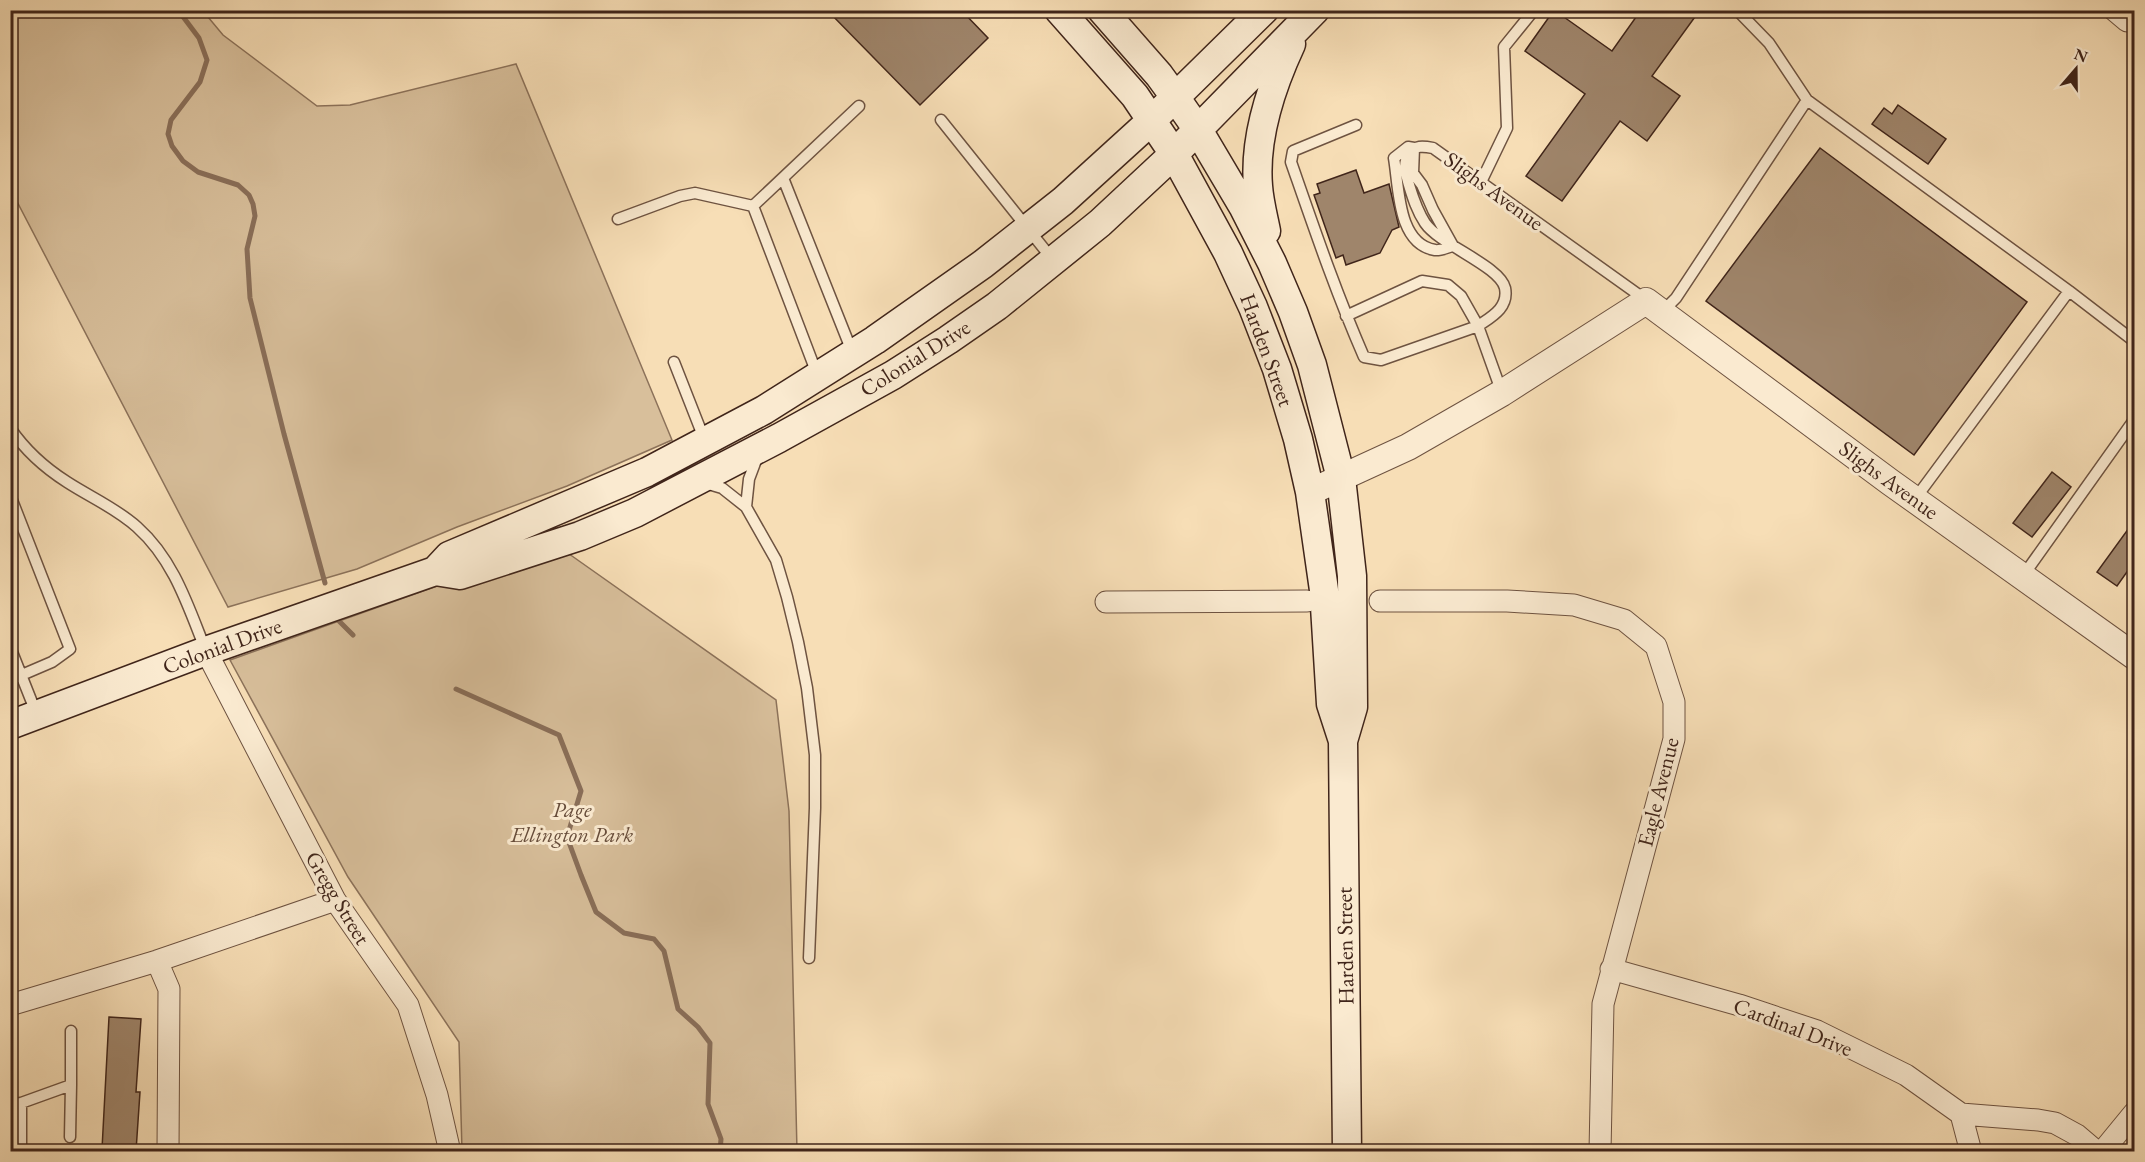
<svg xmlns="http://www.w3.org/2000/svg" width="2145" height="1162" font-family="'EB Garamond',serif">
<rect width="100%" height="100%" fill="#f7deb6"/>
<filter id="stains"><feTurbulence type="fractalNoise" baseFrequency=".00333" numOctaves="4"/><feColorMatrix values="0 0 0 0 .2 0 0 0 0 .09 0 0 0 0 .02 0 0 0 .5 -.17"/></filter>
<radialGradient id="worn" r=".72"><stop offset=".6" stop-color="#630" stop-opacity="0"/><stop offset="1" stop-color="#630" stop-opacity=".3"/></radialGradient>
<path fill="#d8bf9b" stroke="#8c725a" stroke-width="1.5" d="M 11,10 L 203,11 L 223,35 L 317,106 L 350,105 L 516,64 L 672,440 L 567,486 L 457,527 L 357,569 L 228,607 L 11,190 Z
M 555,544 L 776,700 L 789,811 L 797,1151 L 462,1151 L 459,1042 L 348,877 L 230,660 Z"/>
<g fill="none" stroke-linecap="round" stroke-linejoin="round">
<path stroke="#896e58" stroke-width="5" d="M 178,10 L 199,38 L 207,60 L 200,82 L 171,120 L 168,134 L 172,146 L 183,161 L 198,172 L 238,185 L 249,195 L 253,204 L 255,216 L 247,249 L 250,298 L 284,434 L 325,583
M 339,621 L 353,635
M 456,689 L 559,735 L 581,791 L 567,837 L 581,875 L 596,912 L 624,933 L 654,939 L 664,951 L 678,1009 L 698,1027 L 710,1043 L 708,1104 L 721,1139 L 720,1152"/>
</g>
<path fill="#9f856b" stroke="#40251a" stroke-width="1.5" d="M 827,10 L 961,10 L 988,38 L 920,105 Z
M 1554,10 L 1612,51 L 1641,10 L 1700,10 L 1652,76 L 1680,96 L 1647,141 L 1620,121 L 1562,201 L 1526,176 L 1585,94 L 1525,51 Z
M 1898,105 L 1946,139 L 1928,164 L 1872,124 L 1884,108 L 1892,114 Z
M 1820,148 L 2027,302 L 1914,455 L 1706,301 Z
M 1356,170 L 1364,193 L 1389,184 L 1399,227 L 1392,230 L 1380,253 L 1346,265 L 1343,255 L 1336,258 L 1314,195 L 1320,193 L 1317,184 Z
M 2052,472 L 2071,487 L 2032,537 L 2013,523 Z
M 2134,521 L 2134,562 L 2117,586 L 2097,572 Z
M 109,1017 L 141,1019 L 136,1092 L 140,1092 L 136,1151 L 102,1149 Z"/>
<g fill="none" stroke-linecap="round" stroke-linejoin="round">
<defs>
<path id="service" d="M 1737,10 L 1769,43 L 1807,100
M 941,120 L 1053,260
M 1408,147 L 1414,148 L 1413,173 L 1422,185 L 1433,210 L 1453,246 C 1448,247 1440,251 1435,250 C 1397,244 1399,186 1394,158 Z
M 783,178 L 853,354
M 1481,182 L 1507,128 L 1504,47 L 1534,10
M 753,206 L 817,374
M 753,206 L 859,106
M 618,219 L 680,196 L 695,193 L 753,206
M 2069,291 L 2134,341
M 1662,312 L 1676,298 L 1807,100 L 2069,291 L 1915,499
M 1346,316 L 1422,281 L 1448,285 L 1461,296 L 1478,326 L 1381,360 L 1364,357 C 1336,293 1314,228 1291,162 L 1293,151 L 1356,125
M 674,362 L 705,441
M 1502,393 L 1478,326 C 1491,317 1509,308 1505,288 C 1500,266 1440,245 1425,223 C 1417,211 1413,198 1409,185 C 1406,174 1402,164 1409,154 C 1415,145 1423,146 1433,148 L 1646,300
M 10,428 C 25,450 45,468 67,482 C 90,497 116,508 137,527 C 174,560 188,606 206,651
M 705,483 L 722,488 L 746,507 L 776,560 L 787,597 L 798,642 L 807,688 L 815,755 L 815,808 L 809,958
M 10,495 L 70,649 L 52,662 L 10,680
M 746,507 L 749,479 L 758,455
M 2023,576 L 2134,420
M 10,647 L 37,715
M 21,1103 L 71,1085 L 71,1031
M 10,1105 L 21,1103 L 21,1152
M 70,1137 L 71,1085"/>
<path id="minor" d="M 2114,10 L 2127,21
M 1380,601 L 1507,601 L 1574,605 L 1624,620 L 1656,646 L 1674,702 L 1674,739 L 1603,1004 L 1600,1152
M 1106,602 L 1307,601
M 206,651 L 335,900 L 408,1005 L 437,1095 L 450,1152
M 157,961 L 169,989 L 168,1152
M 1611,969 L 1739,1005 L 1817,1031 L 1906,1075 L 1961,1114 L 2038,1120 L 2055,1123 L 2077,1135 L 2097,1152
M 10,1005 L 157,961 L 335,900
M 1961,1114 L 1971,1152
M 2102,1152 L 2134,1113"/>
<path id="tertiary" d="M 1310,492 L 1408,447 L 1502,393 L 1646,301 L 1890,482 L 2134,656"/>
<path id="secondary" d="M 1059,10 L 1135,96 L 1174,154 L 1228,253 L 1253,307 L 1277,369 L 1298,439 L 1310,492 L 1324,590 L 1331,704 L 1343,741
M 1102,10 L 1159,75 L 1175,97 L 1198,130 L 1243,206 L 1272,263 L 1293,312 L 1312,365 L 1341,478 L 1352,576 L 1353,707 L 1343,741 L 1347,1152
M 1266,231 C 1263,216 1259,201 1258,186 C 1254,137 1271,87 1291,44
M 435,571 L 460,575 L 580,536 L 635,513 L 779,438 L 893,375 L 948,340 L 997,306 L 1100,223 L 1174,154 L 1315,10
M 10,725 L 206,651 L 435,571 L 449,556 L 647,472 L 764,410 L 875,340 L 983,264 L 1063,201 L 1152,120 L 1264,10"/>
</defs>
<use href="#service" stroke="#6e5341" stroke-width="13"/>
<use href="#minor" stroke="#6e5341" stroke-width="23"/>
<use href="#tertiary" stroke="#6e5341" stroke-width="28"/>
<use href="#secondary" stroke="#40251a" stroke-width="31"/>
<use href="#service" stroke="#faead0" stroke-width="10"/>
<use href="#minor" stroke="#faead0" stroke-width="21"/>
<use href="#tertiary" stroke="#faead0" stroke-width="26"/>
<use href="#secondary" stroke="#faead0" stroke-width="28"/>
</g>
<g text-anchor="middle" dominant-baseline="central" stroke-width="6" stroke-linejoin="round" paint-order="stroke">
<g font-size="22" fill="#40251a" stroke="#faead0">
<text transform="translate(1494 191) rotate(36)">Slighs Avenue</text>
<text transform="translate(1267 350) rotate(70)">Harden Street</text>
<text transform="translate(915 358) rotate(-32)">Colonial Drive</text>
<text transform="translate(1889 480) rotate(36)">Slighs Avenue</text>
<text transform="translate(222 646) rotate(-20)">Colonial Drive</text>
<text transform="translate(1658 792) rotate(-76)">Eagle Avenue</text>
<text transform="translate(338 898) rotate(59)">Gregg Street</text>
<text transform="translate(1345 946) rotate(-91)">Harden Street</text>
<text transform="translate(1793 1027) rotate(21)">Cardinal Drive</text>
</g>
<g font-size="22" font-style="italic" fill="#664c3a" stroke="#faead0">
<text x="572" y="809">Page<tspan x="572" dy="25">Ellington Park</tspan></text>
</g>
</g>
<rect width="2145" height="1162" fill="none" stroke="#f7deb6" stroke-width="36"/>
<rect x="12" y="12" width="2121" height="1138" fill="none" stroke="#40251a" stroke-width="3"/>
<rect x="18" y="18" width="2109" height="1126" fill="none" stroke="#40251a" stroke-width="1.5"/>
<g transform="translate(2076 69) rotate(20)" stroke="#faead0" stroke-width="4.5" paint-order="stroke">
<path d="M0-4.5L10 22L0 15L-10 22Z" fill="#40251a"/>
<text y="-9" font-size="16" font-weight="bold" text-anchor="middle" fill="#40251a">N</text>
</g>
<rect width="100%" height="100%" filter="url(#stains)"/>
<rect width="100%" height="100%" fill="url(#worn)"/>
</svg>
